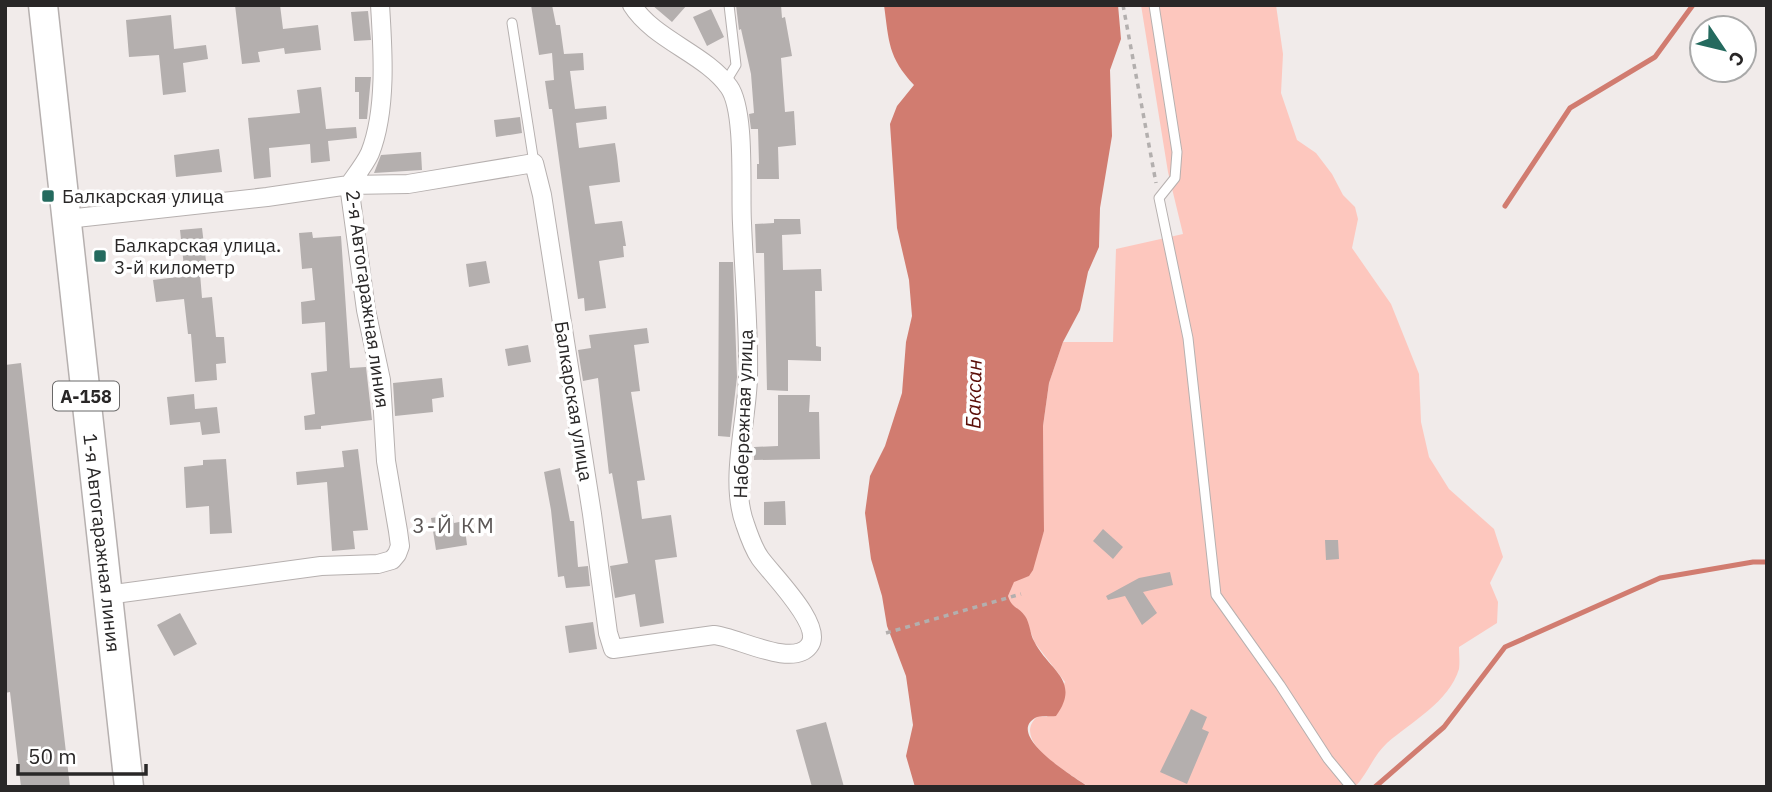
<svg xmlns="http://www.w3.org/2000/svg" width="1772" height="792" font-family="'IBM Plex Sans',sans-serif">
<rect width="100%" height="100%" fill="#f1ebea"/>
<path fill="#fdc7be" d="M 1141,5 L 1276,5 L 1283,54 L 1281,93 L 1297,140 L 1316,153 L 1332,174 L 1343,195 L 1355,207 L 1358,219 L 1352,248 L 1391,304 L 1419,374 L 1421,422 L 1429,457 L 1449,489 L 1494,529 L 1503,557 L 1490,583 L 1498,602 L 1497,623 L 1459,647 C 1459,653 1460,662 1459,669 C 1449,702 1411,722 1387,743 C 1373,756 1368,773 1355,787 L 1089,787 C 1071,774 1008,741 1038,716 L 1047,717 L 1065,682 L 1035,643 L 1024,615 L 1010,605 L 1008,596 L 1014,581 L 1028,576 L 1044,531 L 1043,426 L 1049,383 L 1063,342 L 1113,342 L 1116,249 L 1183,234 L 1168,172 Z"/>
<path fill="#d17c70" d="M 884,5 L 1118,5 L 1121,39 L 1110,70 L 1112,136 L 1100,208 L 1099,247 L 1088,272 L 1080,310 L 1063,342 L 1049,383 L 1043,426 L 1044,531 L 1033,570 L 1029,576 L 1014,582 L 1008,596 C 1012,609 1018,606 1025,616 C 1030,623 1030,634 1034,641 C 1048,670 1082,680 1056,716 C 1050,717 1040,715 1035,718 C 1005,736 1077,779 1089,787 L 915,787 L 906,756 L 913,725 L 906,676 L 887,626 L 882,596 L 871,559 L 865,513 L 870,476 L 885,446 L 902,393 L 906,342 L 912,316 L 909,280 L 897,228 L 890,124 L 897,106 L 914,85 C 888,57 889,42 884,5 Z"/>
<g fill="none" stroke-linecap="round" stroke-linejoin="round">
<path stroke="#d17c70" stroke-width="5" d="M 1505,206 L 1570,108 L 1655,57 L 1693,5
M 1375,787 L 1444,727 L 1505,647 L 1660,578 L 1753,562 L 1767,562"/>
</g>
<path fill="#b4afae" d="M 235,5 L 280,5 L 283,29 L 318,25 L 321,50 L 285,54 L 284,48 L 258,52 L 260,62 L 242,64 Z
M 531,5 L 552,5 L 556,25 L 560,25 L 564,54 L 583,53 L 584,70 L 570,71 L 575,109 L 606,106 L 607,119 L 576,123 L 579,148 L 615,143 L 617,156 L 620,182 L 589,186 L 595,224 L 622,221 L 626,246 L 623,246 L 624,257 L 599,261 L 606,308 L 585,311 L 584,298 L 578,299 L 552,109 L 549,109 L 545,81 L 554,80 L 552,53 L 539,55 Z
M 652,5 L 687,5 L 672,22 Z
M 736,5 L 781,5 L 782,18 L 785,17 L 792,56 L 781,58 L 785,112 L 794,111 L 796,145 L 778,147 L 779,179 L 757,179 L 757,164 L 759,164 L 758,129 L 751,129 L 749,114 L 754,113 L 751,74 L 741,29 L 739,30 Z
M 711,9 L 724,37 L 707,46 L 693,17 Z
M 368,11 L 371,40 L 354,41 L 351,12 Z
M 171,15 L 174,49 L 206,45 L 208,59 L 183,63 L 186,92 L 163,95 L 159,55 L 129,57 L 126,20 Z
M 355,77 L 371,77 L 367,119 L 359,119 L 359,92 L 355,92 Z
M 321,87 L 326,129 L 356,127 L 357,138 L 328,141 L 330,161 L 311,163 L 310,144 L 269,148 L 271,177 L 254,179 L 248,118 L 300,113 L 297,90 Z
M 520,117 L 522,133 L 496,137 L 494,120 Z
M 219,149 L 222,172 L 176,177 L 174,155 Z
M 421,152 L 422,170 L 374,173 L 381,155 Z
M 774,219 L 800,219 L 801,234 L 782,235 L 783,270 L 821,269 L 822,291 L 815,291 L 816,346 L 821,347 L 821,361 L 788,360 L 788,391 L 767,390 L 764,253 L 756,253 L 755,224 L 774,223 Z
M 202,228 L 206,261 L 199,261 L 202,298 L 212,297 L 216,337 L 224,337 L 226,363 L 216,364 L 217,380 L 195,382 L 191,334 L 188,334 L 184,299 L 156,302 L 153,280 L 185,276 L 180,230 Z
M 312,232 L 313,238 L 341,236 L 350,368 L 366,367 L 372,420 L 321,426 L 321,429 L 305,430 L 304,416 L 315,414 L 311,373 L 327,371 L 325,322 L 302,324 L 301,302 L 315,300 L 312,268 L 302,269 L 299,233 Z
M 486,261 L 490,283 L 469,287 L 466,264 Z
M 719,262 L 733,262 L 737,377 L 730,437 L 718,436 Z
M 647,328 L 649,343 L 634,345 L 640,391 L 631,392 L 645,480 L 637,481 L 642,519 L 671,515 L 677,557 L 655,560 L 664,623 L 640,627 L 635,594 L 615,598 L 610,566 L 628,563 L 612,473 L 609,474 L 598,378 L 583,381 L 578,350 L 591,348 L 589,335 Z
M 528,345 L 531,362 L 508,366 L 505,349 Z
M 21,363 L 70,787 L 21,787 L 10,692 L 5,693 L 5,365 Z
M 442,378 L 444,397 L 432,399 L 433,412 L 395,416 L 393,383 Z
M 194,394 L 195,409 L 217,407 L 220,433 L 202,435 L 200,422 L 170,425 L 167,397 Z
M 778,395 L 810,395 L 809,412 L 819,412 L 820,459 L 754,460 L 754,447 L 778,446 Z
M 358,449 L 368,530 L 353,531 L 355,549 L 332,551 L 327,482 L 297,485 L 296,472 L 344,467 L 342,451 Z
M 226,459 L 232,533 L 210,534 L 209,506 L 186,508 L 184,467 L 203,465 L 203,460 Z
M 560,468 L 570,521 L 574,521 L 578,567 L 588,566 L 590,586 L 566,588 L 564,576 L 558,577 L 551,510 L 544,472 Z
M 785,501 L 786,525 L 764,525 L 764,502 Z
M 453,515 L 454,523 L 464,521 L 467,545 L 436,550 L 431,518 Z
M 1103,529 L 1123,547 L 1113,559 L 1093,541 Z
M 1325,540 L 1338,540 L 1339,559 L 1326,560 Z
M 1170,572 L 1173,585 L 1143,592 L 1157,613 L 1142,625 L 1125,596 L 1108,600 L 1106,596 L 1139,578 Z
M 180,613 L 197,644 L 174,656 L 157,625 Z
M 593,622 L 597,649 L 569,653 L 565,626 Z
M 1191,709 L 1207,717 L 1202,729 L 1209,732 L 1187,784 L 1160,772 Z
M 826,722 L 844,787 L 812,787 L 796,730 Z"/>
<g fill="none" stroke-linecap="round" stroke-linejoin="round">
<defs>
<path id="service" d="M 1154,5 L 1177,152 L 1175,178 L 1159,198 L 1188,338 L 1216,595 L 1280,685 L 1328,759 L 1351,787
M 512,23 L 534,163
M 725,83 L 736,65 L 729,5"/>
<path id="minor" d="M 67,219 L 267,197 L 349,185 L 408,184 L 534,163 L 542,195 L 592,514 L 608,633 L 613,649 L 714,635 C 737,637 792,668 809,646 C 825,626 772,575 760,558 C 753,548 749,536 745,524 C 729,481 747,422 748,377 C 749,326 744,274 742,223 C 740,192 746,111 729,87 C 706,54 654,40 632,5
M 107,595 L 321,566 L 378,564 L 392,560 L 397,554 L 400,546 L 398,531 L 386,461 L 381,380 L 366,310 L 349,185 C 356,175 365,164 370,153 C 387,110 383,50 380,5"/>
<g id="primary">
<path id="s1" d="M 43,5 L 129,787"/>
</g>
</defs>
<use href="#service" stroke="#b6b0af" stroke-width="11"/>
<use href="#minor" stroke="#b6b0af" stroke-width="20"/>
<use href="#primary" stroke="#b6b0af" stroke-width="31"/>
<path stroke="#b3afae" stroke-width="3.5" stroke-dasharray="5 5" stroke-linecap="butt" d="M 1123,5 L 1156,183
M 886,633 L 1021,594"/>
<use href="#service" stroke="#fff" stroke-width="9"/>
<use href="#minor" stroke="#fff" stroke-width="18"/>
<use href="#primary" stroke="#fff" stroke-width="28"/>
</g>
<g fill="#246a5e" stroke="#fff" stroke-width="2.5">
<rect x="41" y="189" width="14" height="14" rx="3.5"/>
<rect x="93" y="249" width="14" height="14" rx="3.5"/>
</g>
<g text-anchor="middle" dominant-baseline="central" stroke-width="7" stroke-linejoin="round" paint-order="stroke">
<rect fill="#fff" stroke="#696868" stroke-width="2" x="53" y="381.5" width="66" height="29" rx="5"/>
<g font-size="18" font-weight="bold" fill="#292727">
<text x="86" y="396">А-158</text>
</g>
<g font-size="19" fill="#292727" stroke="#fff" text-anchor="start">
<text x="62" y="196">Балкарская улица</text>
<text x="114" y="245">Балкарская улица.<tspan x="114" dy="22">3-й километр</tspan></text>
</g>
<g font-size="19" fill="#292727" stroke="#fff">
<text transform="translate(368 299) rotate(82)">2-я Автогаражная линия</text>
<text transform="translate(574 401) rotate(81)">Балкарская улица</text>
<text transform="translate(743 414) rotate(-88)">Набережная улица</text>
<text stroke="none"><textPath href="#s1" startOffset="541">1-я Автогаражная линия</textPath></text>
</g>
<g font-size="21" font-style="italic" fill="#5b0e08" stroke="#fff">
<text transform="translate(973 394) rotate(-89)">Баксан</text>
</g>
<g font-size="21" letter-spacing="2" fill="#5b5655" stroke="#fff">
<text x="454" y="525">3-Й КМ</text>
</g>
</g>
<rect width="1772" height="792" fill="none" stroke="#292727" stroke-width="14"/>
<g transform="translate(1723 49) rotate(125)"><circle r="33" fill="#ffffff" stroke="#a9a9a9" stroke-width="2"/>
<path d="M0-5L12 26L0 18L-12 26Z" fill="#246a5e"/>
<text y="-10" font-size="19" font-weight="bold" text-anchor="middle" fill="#292727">С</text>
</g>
<path d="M18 764v10h128v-10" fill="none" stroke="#292727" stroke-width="3.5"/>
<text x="28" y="764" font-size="21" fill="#292727" stroke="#ffffff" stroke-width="5" paint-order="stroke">50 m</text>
</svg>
